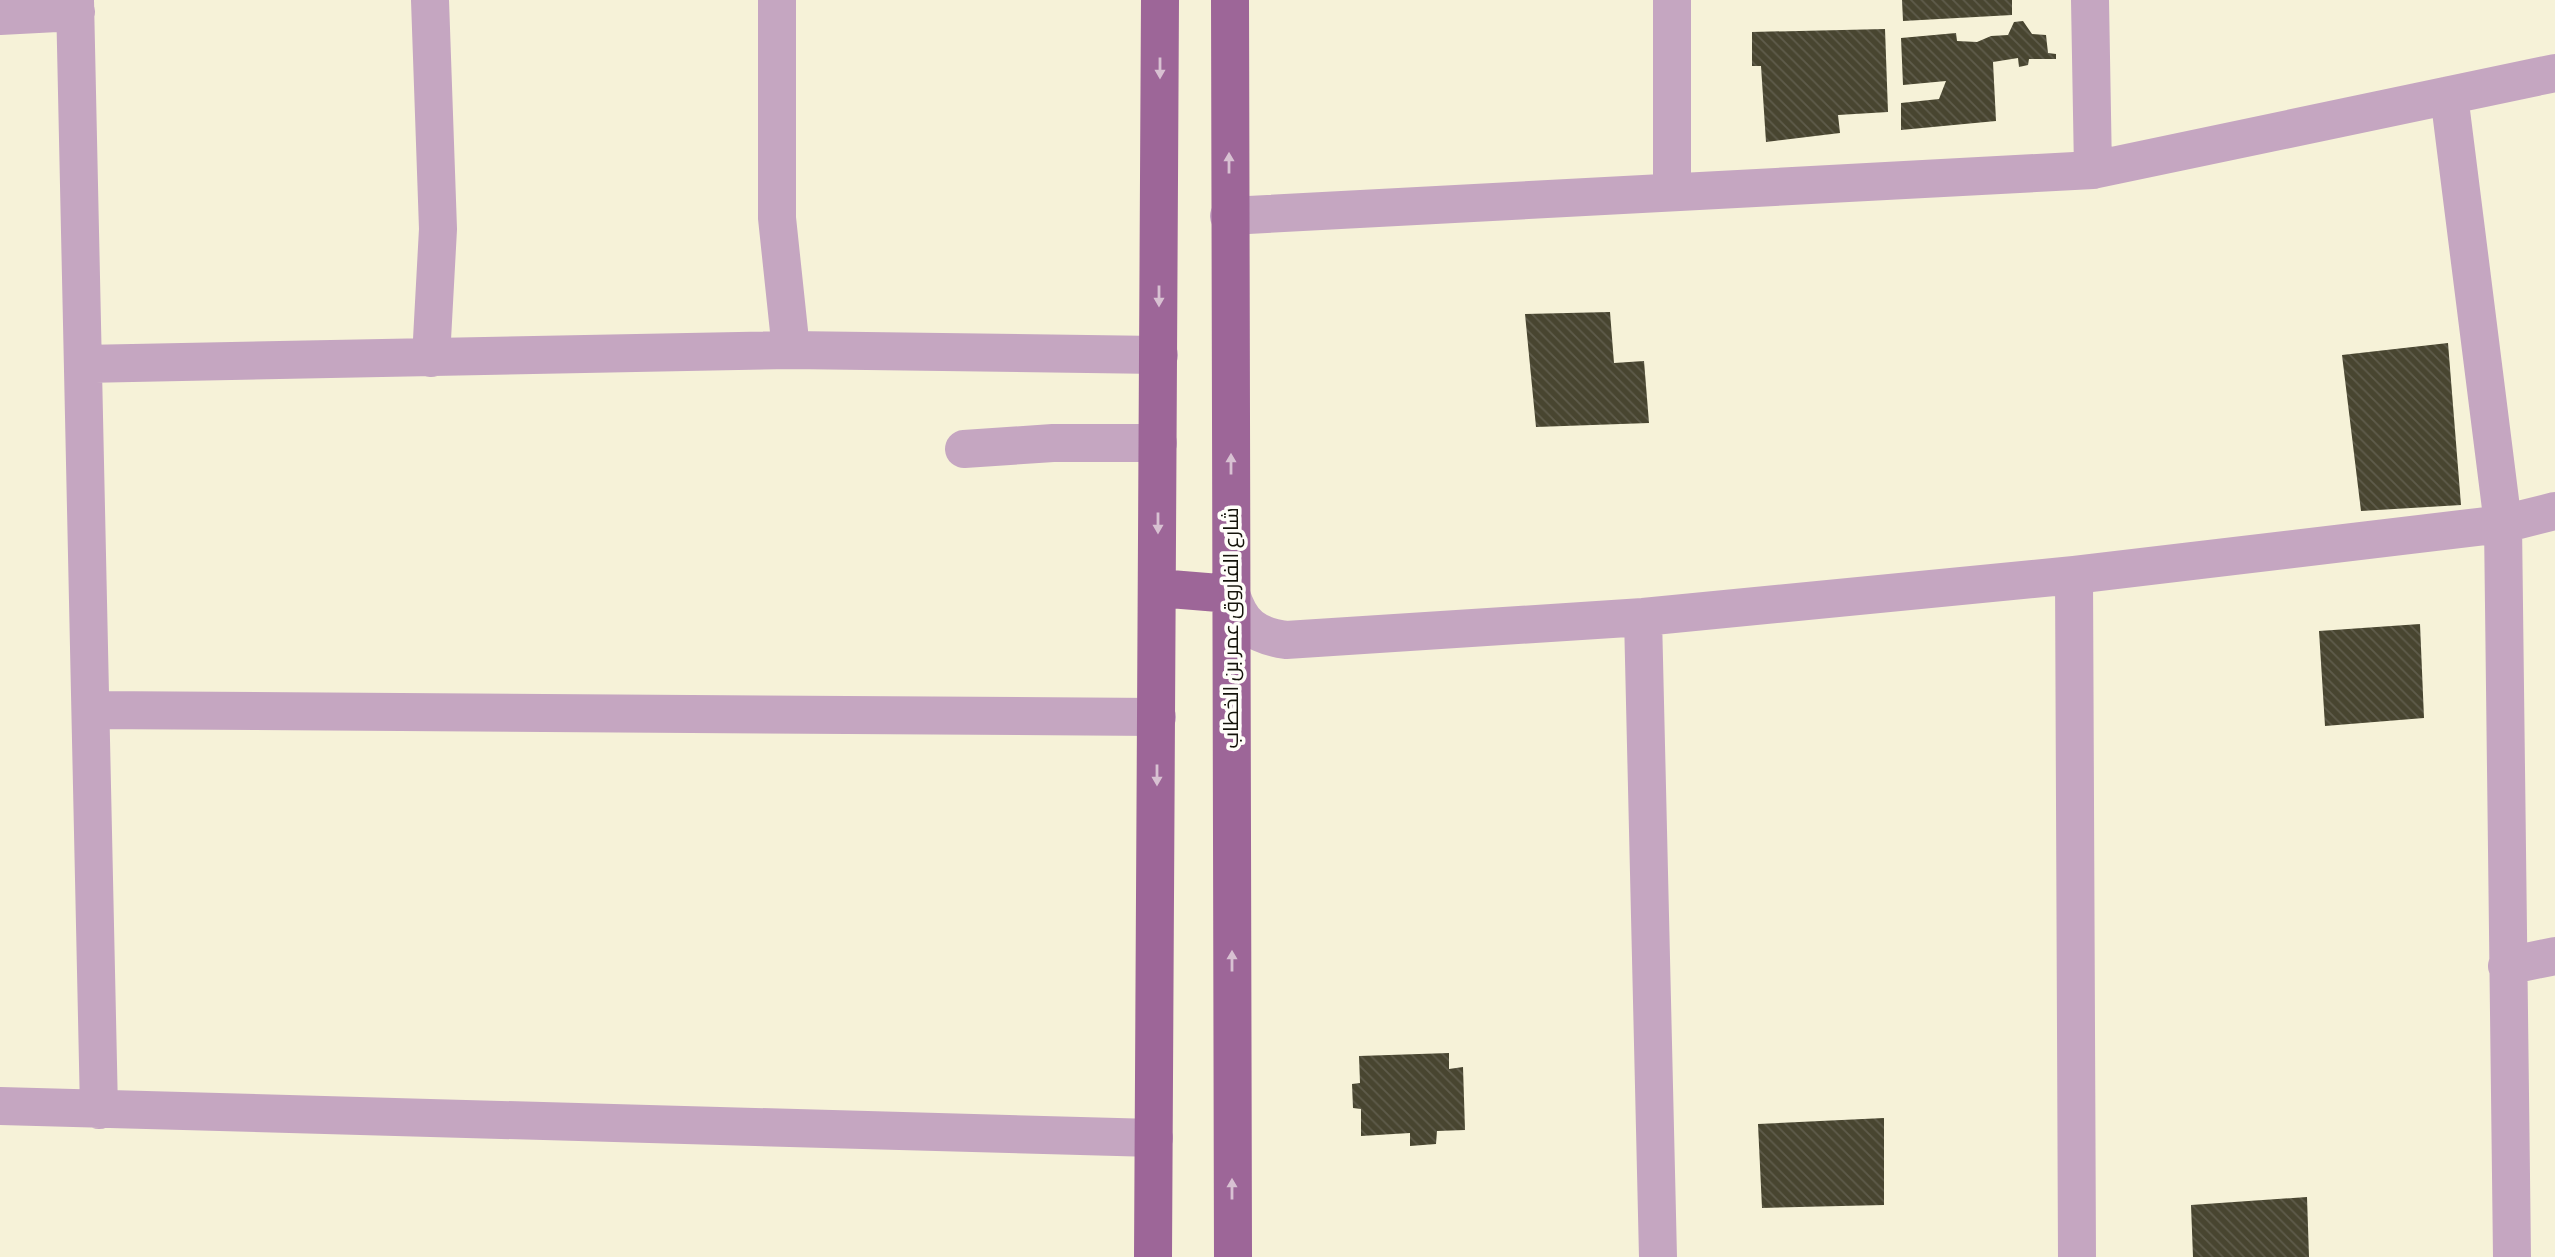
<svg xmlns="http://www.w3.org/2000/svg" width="2555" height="1257" font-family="Signika,Cairo,sans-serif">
<defs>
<pattern id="building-back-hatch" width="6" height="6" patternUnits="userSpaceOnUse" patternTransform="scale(1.75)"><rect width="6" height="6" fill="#484530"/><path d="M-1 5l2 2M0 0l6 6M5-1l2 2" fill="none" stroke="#5f5c4b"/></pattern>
</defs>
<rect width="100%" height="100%" fill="#f6f2d8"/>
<path fill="url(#building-back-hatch)" d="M 1902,0 L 2012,0 L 2012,15 L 1903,21 Z
M 2023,21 L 2032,34 L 2046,35 L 2048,53 L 2056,54 L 2056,59 L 2029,59 L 2028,65 L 2019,67 L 2018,58 L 1993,62 L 1996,121 L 1901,130 L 1901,103 L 1939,99 L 1946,81 L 1903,85 L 1901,38 L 1956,33 L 1957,41 L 1977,42 L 1991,36 L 2008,35 L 2014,22 Z
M 1885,29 L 1888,112 L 1838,115 L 1840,133 L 1766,142 L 1761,66 L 1752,66 L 1752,32 Z
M 1610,312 L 1614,363 L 1644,361 L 1649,423 L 1536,427 L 1525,314 Z
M 2448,343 L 2461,505 L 2361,511 L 2342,355 Z
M 2420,624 L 2424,718 L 2325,726 L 2319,631 Z
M 1449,1053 L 1449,1069 L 1463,1067 L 1465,1130 L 1437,1131 L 1436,1144 L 1410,1146 L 1410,1133 L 1361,1136 L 1361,1109 L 1353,1108 L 1352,1084 L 1360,1083 L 1359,1056 Z
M 1884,1118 L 1884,1205 L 1762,1208 L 1758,1124 Z
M 2307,1197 L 2309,1257 L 2193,1257 L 2191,1205 Z"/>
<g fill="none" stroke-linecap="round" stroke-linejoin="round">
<path stroke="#c5a6c1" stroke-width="38" d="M 75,0 L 99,1110
M 430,0 L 438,229 L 431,358
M 777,0 L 777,218 L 791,350
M 2090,0 L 2093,170
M 0,16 L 76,12
M 2449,95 L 2503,524 L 2512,1257
M 1672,192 L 1672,0
M 1229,216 L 2093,170 L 2555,73
M 83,364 L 791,350 L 1159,355
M 964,449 L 1053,443 L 1158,443
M 2074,575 L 2077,1257
M 1231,594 C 1241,625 1254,635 1286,640 L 1643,617 L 2074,575 L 2503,524 L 2555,511
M 1643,617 L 1658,1257
M 92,710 L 1157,717
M 2507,966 L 2555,956
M 0,1106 L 1154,1138"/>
<path stroke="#9d6698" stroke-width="38" d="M 1230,0 L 1233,1257
M 1158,588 L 1231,594
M 1153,1257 L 1160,0"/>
</g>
<defs><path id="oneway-solid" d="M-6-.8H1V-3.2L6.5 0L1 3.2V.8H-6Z" transform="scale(1.75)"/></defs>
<g fill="#d8c1d2">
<use href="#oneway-solid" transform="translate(1160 68) rotate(90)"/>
<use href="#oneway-solid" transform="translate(1229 163) rotate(-90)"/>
<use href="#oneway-solid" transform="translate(1159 296) rotate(90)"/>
<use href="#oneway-solid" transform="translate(1231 464) rotate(-90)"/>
<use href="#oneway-solid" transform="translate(1158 523) rotate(90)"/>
<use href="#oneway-solid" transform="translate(1157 775) rotate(90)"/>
<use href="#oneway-solid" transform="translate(1232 961) rotate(-90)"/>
<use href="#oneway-solid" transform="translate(1232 1189) rotate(-90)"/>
</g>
<g text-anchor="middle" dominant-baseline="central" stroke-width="7" stroke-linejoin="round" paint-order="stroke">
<g font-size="21" fill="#15140b" stroke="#fffef9">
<text transform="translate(1231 628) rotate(-90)">شارع الفاروق عمر بن الخطاب</text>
</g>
</g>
</svg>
